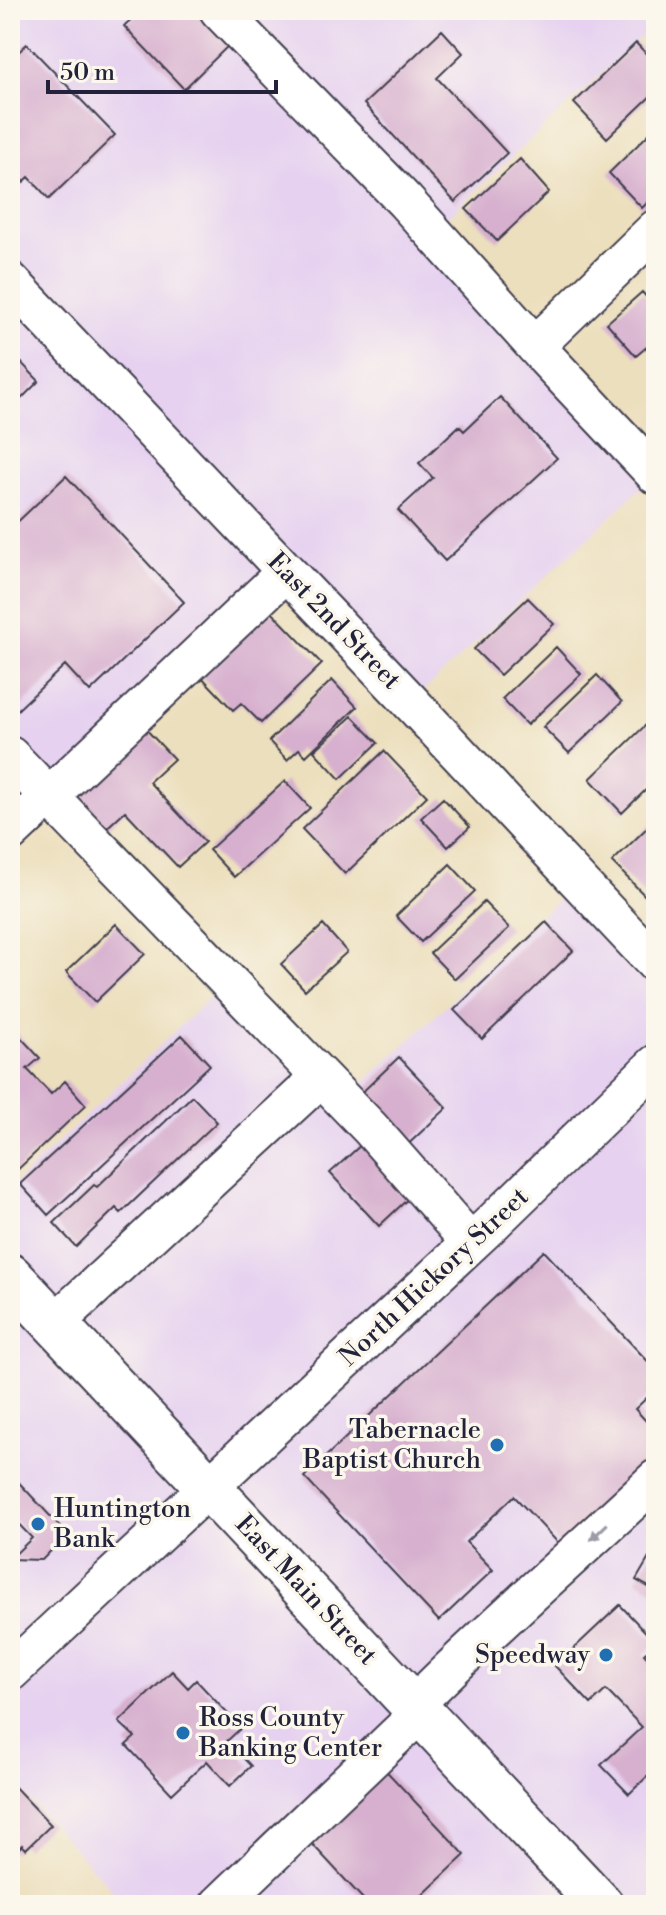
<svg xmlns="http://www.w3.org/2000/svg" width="666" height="1915" font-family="'Libre Bodoni',serif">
<rect width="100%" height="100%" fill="#fbf7ec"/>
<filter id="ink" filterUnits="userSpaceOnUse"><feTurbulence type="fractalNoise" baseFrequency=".0125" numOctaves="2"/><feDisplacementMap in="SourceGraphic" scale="16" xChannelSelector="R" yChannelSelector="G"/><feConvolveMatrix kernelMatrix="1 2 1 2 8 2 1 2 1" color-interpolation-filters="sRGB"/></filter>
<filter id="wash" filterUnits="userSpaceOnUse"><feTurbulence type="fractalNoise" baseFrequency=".006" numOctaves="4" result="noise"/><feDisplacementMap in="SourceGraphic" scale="32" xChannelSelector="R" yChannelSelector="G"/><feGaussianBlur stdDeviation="1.8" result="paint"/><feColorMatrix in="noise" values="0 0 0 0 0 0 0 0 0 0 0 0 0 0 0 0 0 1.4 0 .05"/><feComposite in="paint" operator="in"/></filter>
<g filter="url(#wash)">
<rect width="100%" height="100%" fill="#ecdfbd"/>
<path fill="#e6d2f0" d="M 10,10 L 656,10 L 656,23 L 439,225 L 656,474 L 401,712 L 282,585 L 46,804 L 10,766 Z
M 571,888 L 656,979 L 656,1905 L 126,1905 L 10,1778 L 10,1188 L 220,988 L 336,1109 Z"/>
<g id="blocks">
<path fill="#d7b0cf" d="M 141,10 L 203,10 L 233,41 L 184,89 L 124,26 Z
M 442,30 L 463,53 L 437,78 L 507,153 L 455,202 L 364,104 Z
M 636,43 L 656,64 L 656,91 L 607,138 L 574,103 Z
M 27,44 L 115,135 L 49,199 L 29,177 L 10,195 L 10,60 Z
M 656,127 L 656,194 L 642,208 L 609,173 Z
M 520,159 L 549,192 L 497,241 L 466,209 Z
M 642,292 L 656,308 L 656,339 L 636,356 L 607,323 Z
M 10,351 L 39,381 L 10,410 Z
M 500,397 L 557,458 L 445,561 L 398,510 L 433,478 L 419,463 L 459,426 L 464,431 Z
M 66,476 L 184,602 L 90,692 L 65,665 L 10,717 L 10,529 Z
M 528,598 L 554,624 L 500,675 L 474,649 Z
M 266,606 L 322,664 L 261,723 L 241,703 L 233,710 L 197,672 Z
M 556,647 L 581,674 L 527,725 L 502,699 Z
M 597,675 L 622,702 L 569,753 L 543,727 Z
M 332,680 L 357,707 L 306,756 L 299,749 L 287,760 L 269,741 Z
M 656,715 L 656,780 L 622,813 L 590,779 Z
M 352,716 L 378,743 L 340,779 L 314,751 Z
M 142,725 L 174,759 L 149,782 L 205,842 L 178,867 L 125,811 L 97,837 L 62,799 Z
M 384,751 L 427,796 L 345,874 L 302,829 Z
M 285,781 L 310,808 L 234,877 L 209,850 Z
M 443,798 L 470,827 L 448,847 L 421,818 Z
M 656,819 L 656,907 L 612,862 Z
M 450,864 L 475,891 L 421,942 L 396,916 Z
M 484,902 L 509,928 L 455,979 L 430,953 Z
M 546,922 L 573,951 L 482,1039 L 454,1010 Z
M 116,924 L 145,954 L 95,1002 L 66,972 Z
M 323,925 L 347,952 L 305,990 L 281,964 Z
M 12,1028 L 40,1058 L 27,1069 L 51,1094 L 65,1081 L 86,1105 L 12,1175 L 10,1172 Z
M 182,1035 L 210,1065 L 48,1215 L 20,1184 Z
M 399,1057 L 447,1108 L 403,1149 L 355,1099 Z
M 192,1096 L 217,1122 L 121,1213 L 116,1208 L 76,1247 L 54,1223 L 94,1185 L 97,1187 Z
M 362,1144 L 411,1196 L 379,1226 L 330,1173 Z
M 544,1251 L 656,1370 L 656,1389 L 635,1409 L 656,1432 L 656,1458 L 562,1547 L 514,1496 L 466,1542 L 493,1570 L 439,1621 L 304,1477 Z
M 10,1473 L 67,1534 L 42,1560 L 10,1559 L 32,1538 L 10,1515 Z
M 656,1546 L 656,1591 L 636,1580 Z
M 620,1605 L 656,1643 L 644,1654 L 656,1667 L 656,1768 L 629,1794 L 601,1765 L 642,1727 L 606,1690 L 591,1704 L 555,1666 Z
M 172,1671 L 188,1688 L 196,1680 L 241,1728 L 227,1741 L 251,1766 L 230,1786 L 207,1761 L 172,1794 L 126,1745 L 135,1737 L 119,1722 Z
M 377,1761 L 465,1855 L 412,1905 L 359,1905 L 364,1900 L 301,1832 Z
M 10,1782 L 51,1825 L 26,1849 L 22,1845 L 14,1853 L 10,1849 Z"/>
</g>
</g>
<g filter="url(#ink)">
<use href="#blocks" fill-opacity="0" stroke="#403e4e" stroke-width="2"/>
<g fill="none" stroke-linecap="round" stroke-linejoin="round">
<defs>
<path id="minor" d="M 219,10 L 405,201 L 546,358 L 656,475
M 10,281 L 403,694 L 656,964
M 535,346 L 656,229
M 10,756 L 370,1128 L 471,1243
M 10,833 L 286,572
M 54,1324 L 320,1078
M 10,1672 L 488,1227 L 656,1064
M 414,1705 C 492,1626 576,1555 656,1479
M 219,1905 L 421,1712"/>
<path id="major" d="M 10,1276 L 601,1905"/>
</defs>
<use href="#minor" stroke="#403e4e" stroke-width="42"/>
<use href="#major" stroke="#403e4e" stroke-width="48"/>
<use href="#minor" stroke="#fff" stroke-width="38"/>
<use href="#major" stroke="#fff" stroke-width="44"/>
</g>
<defs><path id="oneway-solid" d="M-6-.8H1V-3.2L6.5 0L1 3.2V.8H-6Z" transform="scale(2)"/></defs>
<use fill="#9c9ca7" href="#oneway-solid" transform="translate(599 1532) rotate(136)"/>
</g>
<g fill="#1f6fb2" stroke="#fbf7ec" stroke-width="3">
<circle cx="497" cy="1445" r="8"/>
<circle cx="38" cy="1524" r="8"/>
<circle cx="606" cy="1655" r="8"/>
<circle cx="183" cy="1733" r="8"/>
</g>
<g text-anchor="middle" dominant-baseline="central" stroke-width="7" stroke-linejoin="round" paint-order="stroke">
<g font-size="26" fill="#22223b" stroke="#fbf7ec">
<text transform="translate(334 621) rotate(46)">East 2nd Street</text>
<text transform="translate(434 1277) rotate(-43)">North Hickory Street</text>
<text transform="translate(306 1590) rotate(47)">East Main Street</text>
</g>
<g font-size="26" fill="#22223b" stroke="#fbf7ec" text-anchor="end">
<text x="481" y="1430">Tabernacle<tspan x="481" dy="30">Baptist Church</tspan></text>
<text x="54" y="1509" text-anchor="start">Huntington<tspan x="54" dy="30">Bank</tspan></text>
<text x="590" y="1655">Speedway</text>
<text x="199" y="1718" text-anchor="start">Ross County<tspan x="199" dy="30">Banking Center</tspan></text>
</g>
</g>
<rect width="666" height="1915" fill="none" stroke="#fbf7ec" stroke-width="40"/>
<path d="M48 80v12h228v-12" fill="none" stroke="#22223b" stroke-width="4"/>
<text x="60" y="80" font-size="24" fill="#22223b" stroke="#fbf7ec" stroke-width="6" paint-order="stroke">50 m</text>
</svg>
